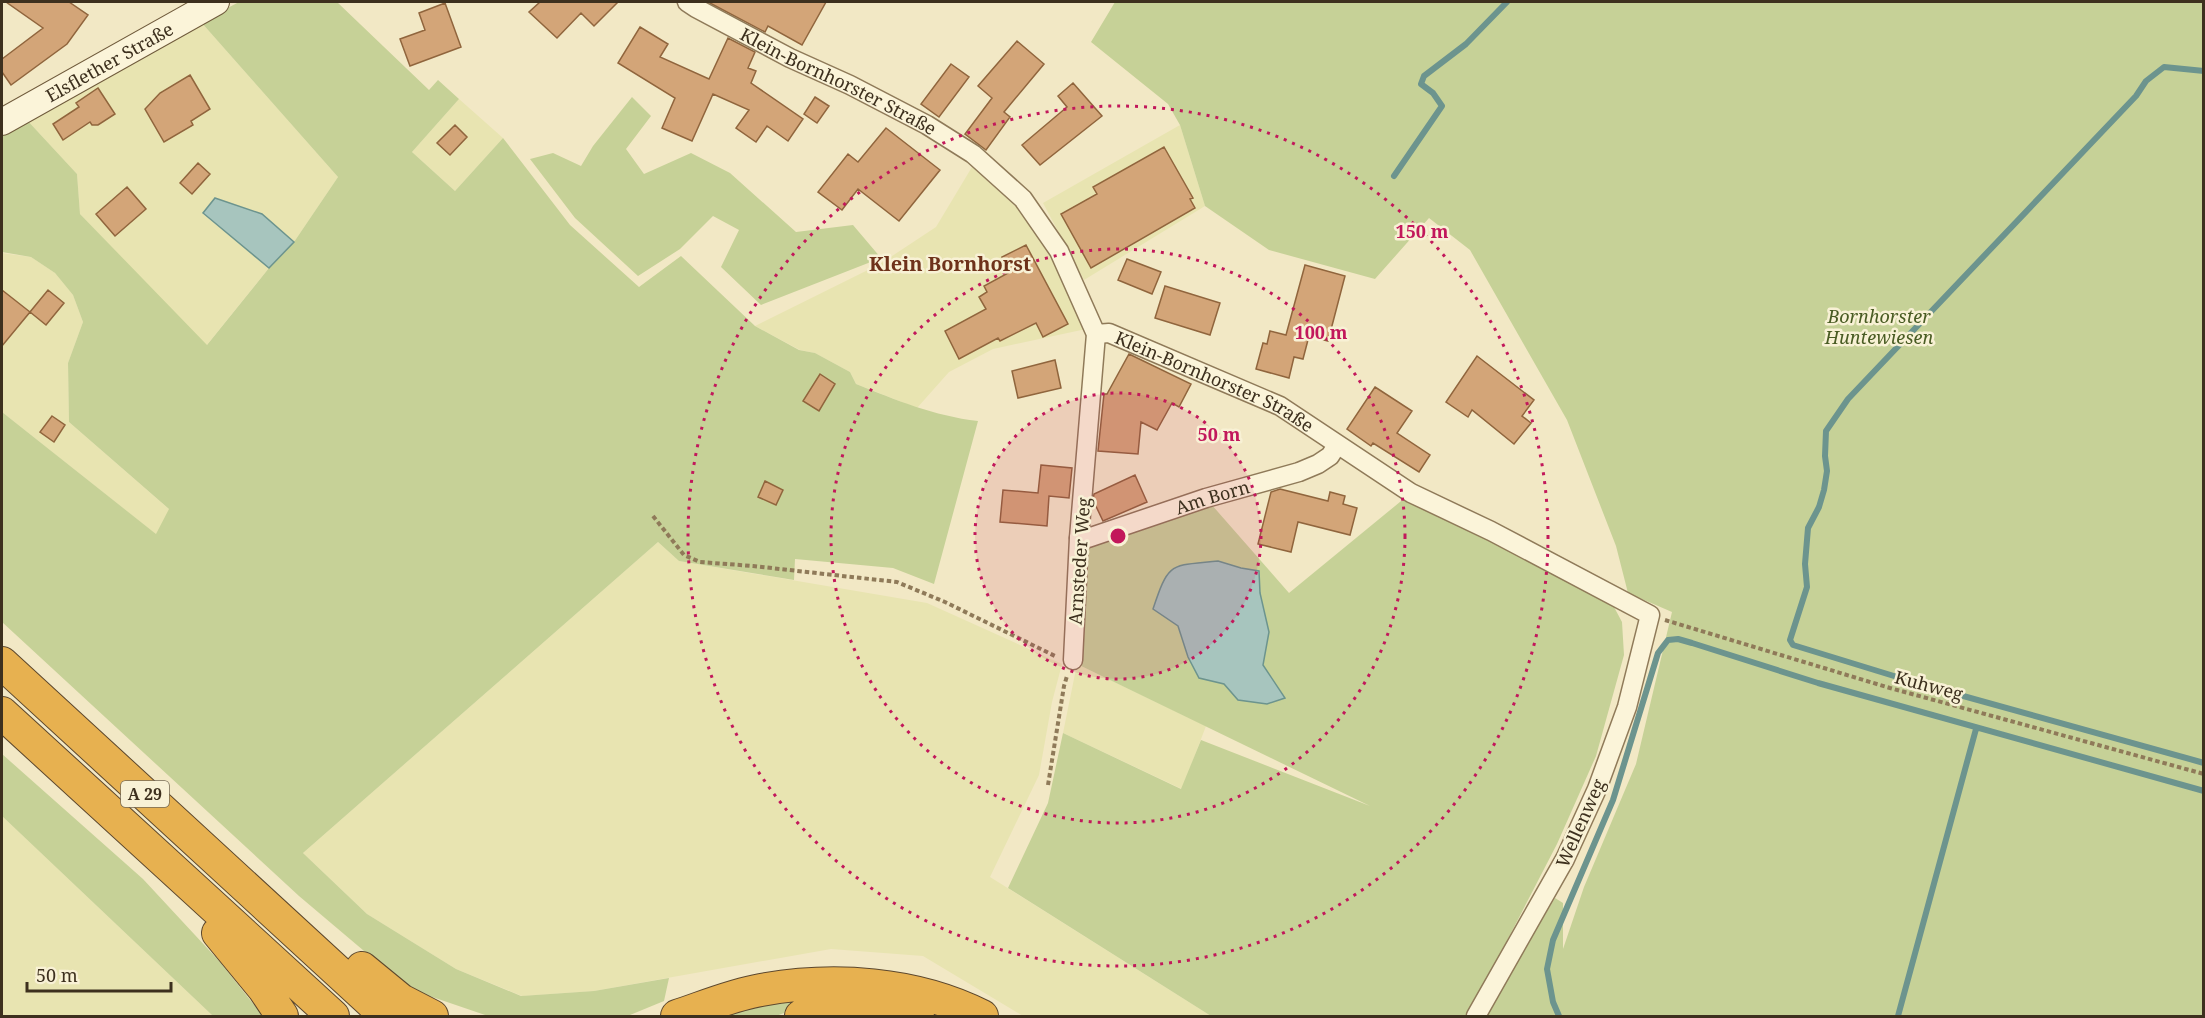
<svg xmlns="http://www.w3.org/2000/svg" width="2205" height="1018" font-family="'Noto Serif',serif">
<rect width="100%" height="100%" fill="#f2e8c5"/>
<path fill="#e8e4b1" d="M 201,22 L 338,177 L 294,242 L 262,214 L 203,214 L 269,268 L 206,346 L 80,214 L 77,174 L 26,119 Z
M 459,99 L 503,138 L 455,191 L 412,152 Z
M 1180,125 L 1205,206 L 1084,280 L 1043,203 Z
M 972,167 L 1023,213 L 1060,267 L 1086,329 L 993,349 L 949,372 L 917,408 L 856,384 L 850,372 L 815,353 L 800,350 L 755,326 L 880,264 L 936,227 Z
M 2,253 L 31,257 L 55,273 L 73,295 L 83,322 L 68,363 L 69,422 L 170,510 L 157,535 L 2,412 Z
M 658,542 L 679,561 L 927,603 L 1062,664 L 1052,702 L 1039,775 L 990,877 L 1211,1016 L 1023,1016 L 923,956 L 831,949 L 594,991 L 522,996 L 456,969 L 367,914 L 303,853 Z
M 1077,664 L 1206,726 L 1182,789 L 1063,733 Z
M 2,816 L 213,1016 L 2,1016 Z"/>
<path fill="#c6d197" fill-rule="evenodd" d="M 239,2 L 337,2 L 429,90 L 438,80 L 459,99 L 412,152 L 455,191 L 503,138 L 570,225 L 639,287 L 681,256 L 755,326 L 799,350 L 815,353 L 850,372 L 856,384 C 896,400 934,416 978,421 L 934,584 L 893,568 L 795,559 L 794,580 L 679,561 L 658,542 L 303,853 L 367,914 L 456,969 L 521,996 L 594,991 L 669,978 L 664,1001 L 630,1015 L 619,1016 L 488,1016 L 409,989 L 299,896 L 2,622 L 2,412 L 156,534 L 169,509 L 69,422 L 68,363 L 83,322 L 73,295 L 55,273 L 31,257 L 2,252 L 2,134 L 26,119 L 77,174 L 80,214 L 207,345 L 269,268 L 294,242 L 338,177 L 201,22 Z
M 1115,2 L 2203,2 L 2203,1016 L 1484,1016 L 1555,898 L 1563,903 L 1563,949 L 1584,887 L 1636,764 L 1672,612 L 1628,593 L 1616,546 L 1567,420 L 1470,250 L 1429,218 L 1375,279 L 1269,250 L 1205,206 L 1180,125 L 1168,104 L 1091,42 Z
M 632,97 L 651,116 L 626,149 L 644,174 L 691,153 L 730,173 L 796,232 L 853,225 L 881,258 L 761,305 L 721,267 L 739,230 L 713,216 L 680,249 L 638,276 L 575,218 L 530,159 L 553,153 L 581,166 L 593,146 Z
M 1406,497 L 1614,607 L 1622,622 L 1624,655 L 1596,756 L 1557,844 L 1468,1016 L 1211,1016 L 1008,888 L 1048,803 L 1063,733 L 1181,789 L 1201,740 L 1370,806 L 1077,664 L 1086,543 L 1211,504 L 1289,593 ZM 1218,561 L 1241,568 L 1259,571 L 1260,593 L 1269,632 L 1263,665 L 1238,700 L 1224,684 L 1199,678 L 1188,657 L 1178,626 Z
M 2,754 L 143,879 L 220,962 L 263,1016 L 213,1016 L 2,816 Z
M 836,994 L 776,1016 L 699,1016 L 719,1009 Z"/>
<path fill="#a7c5be" stroke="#6c948e" stroke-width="1.5" d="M 215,198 L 262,214 L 294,242 L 269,268 L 203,213 Z
M 1218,561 L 1241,568 L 1259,571 L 1260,593 L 1269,632 L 1263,665 L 1285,698 L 1267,704 L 1238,700 L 1224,684 L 1199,678 L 1188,657 L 1178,626 L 1153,609 C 1169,561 1170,566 1218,561 Z"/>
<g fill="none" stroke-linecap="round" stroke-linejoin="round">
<path stroke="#6c948e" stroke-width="6" d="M 2204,71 L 2164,67 L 2146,81 L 2136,96 L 1848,399 L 1826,431 L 1825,456 L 1827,471 L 1824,490 L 1819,507 L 1808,528 L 1805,564 L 1807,587 L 1790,640 L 1793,645 L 1920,684 L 2204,763
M 1394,176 L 1442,106 L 1433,93 L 1421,84 L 1424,76 L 1466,44 L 1507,2
M 1559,1016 L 1553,1002 L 1547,969 L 1553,940 L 1613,800 L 1658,653 L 1668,640 L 1678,639 L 1692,643 L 1818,683 L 2204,791
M 1898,1016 L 1976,729"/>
</g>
<path fill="#d3a578" stroke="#90653d" stroke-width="1.5" d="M 6,2 L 69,2 L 88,15 L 67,44 L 11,85 L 2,72 L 2,59 L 43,28 Z
M 540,2 L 618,2 L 594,26 L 581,13 L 557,38 L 529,12 Z
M 708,2 L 826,2 L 802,45 L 768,26 L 765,32 Z
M 445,3 L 461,47 L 410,66 L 400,39 L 425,30 L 419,13 Z
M 640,27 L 668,44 L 660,57 L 709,79 L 728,38 L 755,52 L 748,68 L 756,71 L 751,83 L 803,119 L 788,141 L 767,126 L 756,142 L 736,128 L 749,110 L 713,94 L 692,141 L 662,128 L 675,98 L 618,63 Z
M 1017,41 L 1044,64 L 1004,112 L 1010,117 L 986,150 L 965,134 L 992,98 L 978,86 Z
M 951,64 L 969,77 L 939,117 L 921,104 Z
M 190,75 L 210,109 L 191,121 L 193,125 L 164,142 L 145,109 L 160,93 Z
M 1073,83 L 1102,116 L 1040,165 L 1022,145 L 1067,107 L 1058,96 Z
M 98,88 L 115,114 L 98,125 L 92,125 L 90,122 L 63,140 L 53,124 L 79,107 L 76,103 Z
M 815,97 L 829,106 L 817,123 L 804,114 Z
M 455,125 L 467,137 L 450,155 L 437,143 Z
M 886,128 L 940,170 L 899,221 L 858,189 L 842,210 L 818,192 L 848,154 L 858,162 Z
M 1164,147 L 1193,198 L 1190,199 L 1195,208 L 1091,268 L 1061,214 L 1097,194 L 1093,187 Z
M 198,163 L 210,174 L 192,194 L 180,183 Z
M 127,187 L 146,209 L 115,236 L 96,214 Z
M 1026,245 L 1068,324 L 1043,337 L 1036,323 L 1000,341 L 998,338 L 959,359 L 945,331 L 986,309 L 979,297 L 987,292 L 984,286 L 1010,272 L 1002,257 Z
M 1127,259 L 1161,272 L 1152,294 L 1118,280 Z
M 1305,265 L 1345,276 L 1328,341 L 1309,336 L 1303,359 L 1294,357 L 1289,378 L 1256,369 L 1263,343 L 1267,344 L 1270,331 L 1286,335 Z
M 1165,286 L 1220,303 L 1210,335 L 1155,318 Z
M 2,290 L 30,312 L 2,346 Z
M 48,290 L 64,303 L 46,325 L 30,312 Z
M 1129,354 L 1191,384 L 1179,407 L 1172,403 L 1157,430 L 1141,422 L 1138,454 L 1098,451 L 1104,394 L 1107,394 Z
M 1477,356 L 1534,400 L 1522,416 L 1531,423 L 1514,444 L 1472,410 L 1468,417 L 1446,402 Z
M 1055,360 L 1061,388 L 1018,398 L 1012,371 Z
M 820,374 L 835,384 L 819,411 L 803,401 Z
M 1375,387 L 1412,411 L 1397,433 L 1430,455 L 1419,472 L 1373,443 L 1371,446 L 1347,429 Z
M 52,416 L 65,425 L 54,442 L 40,432 Z
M 1041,465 L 1072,468 L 1069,498 L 1049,496 L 1047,526 L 1000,522 L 1003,490 L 1038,493 Z
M 1135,475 L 1147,502 L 1103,521 L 1093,500 L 1094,494 Z
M 765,481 L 783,490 L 776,505 L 758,497 Z
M 1280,489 L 1328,501 L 1330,492 L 1345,496 L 1343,504 L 1357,508 L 1350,535 L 1298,522 L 1291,552 L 1258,544 L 1271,492 Z"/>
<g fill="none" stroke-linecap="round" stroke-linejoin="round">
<defs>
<g id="minor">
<path id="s1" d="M 687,2 L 696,8 L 790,58 L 850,85 L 927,125 L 973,154 L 1023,199 L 1059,251 L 1096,334 L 1079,538 L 1073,660"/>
<path id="s2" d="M 1096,334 L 1109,333 L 1280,406 L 1411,493 L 1491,531 L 1650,615 L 1627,707 L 1597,789 L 1565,859 L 1476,1016"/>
<path id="s3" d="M 1079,538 L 1088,538 L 1206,498 L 1299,472 L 1318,464 L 1330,456 L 1337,445"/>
</g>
<g id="secondary">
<path id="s4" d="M 2,122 L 216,2"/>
</g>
<path id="motorway" d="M 2,663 L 386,1016
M 2,713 L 333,1016
M 218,933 L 264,989 L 282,1016
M 362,968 L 401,1000 L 432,1016
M 677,1016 C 704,1007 732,995 761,990 C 833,977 915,982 982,1016
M 801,1016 C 844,1005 875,1008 918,1016"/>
</defs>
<use href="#minor" stroke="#8f7a59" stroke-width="21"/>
<use href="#secondary" stroke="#705b3c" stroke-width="28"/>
<use href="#motorway" stroke="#5c472d" stroke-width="34"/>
<path stroke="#8f7a59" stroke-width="4" stroke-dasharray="4.5 3" stroke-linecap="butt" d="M 653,516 L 684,555 L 700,562 L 753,566 L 897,582 L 945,602 L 1055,656
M 1665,620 L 1890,688 L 2204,774
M 1048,785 L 1064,686 L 1067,676"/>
<use href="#minor" stroke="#fbf4d9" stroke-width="18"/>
<use href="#secondary" stroke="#fbf4d9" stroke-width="26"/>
<use href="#motorway" stroke="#e7b150" stroke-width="32"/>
</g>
<circle cx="1118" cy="536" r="143" fill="#c2185b" fill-opacity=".12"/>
<g fill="none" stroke="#c2185b" stroke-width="3" stroke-dasharray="3 6">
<circle cx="1118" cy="536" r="143"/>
<circle cx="1118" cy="536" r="287"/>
<circle cx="1118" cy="536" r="430"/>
</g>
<g text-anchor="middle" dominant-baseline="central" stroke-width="5" stroke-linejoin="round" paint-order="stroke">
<rect fill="#f8f1d5" stroke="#756a55" stroke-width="1.5" x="121" y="781" width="48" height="26" rx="4.5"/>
<g font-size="16" font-weight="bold" fill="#3d301e">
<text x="145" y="794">A 29</text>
</g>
<g font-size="18" fill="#3d301e" stroke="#f8f1d5">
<text stroke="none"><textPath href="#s4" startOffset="123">Elsflether Straße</textPath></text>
<text stroke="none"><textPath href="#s1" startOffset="171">Klein-Bornhorster Straße</textPath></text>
<text stroke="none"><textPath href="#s2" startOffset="129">Klein-Bornhorster Straße</textPath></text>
<text stroke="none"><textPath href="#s3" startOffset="140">Am Born</textPath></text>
<text transform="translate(1079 561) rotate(-86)">Arnsteder Weg</text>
<text transform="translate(1929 685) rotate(15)">Kuhweg</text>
<text transform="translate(1580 823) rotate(-66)">Wellenweg</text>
</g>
<g font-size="18" font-style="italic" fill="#495c23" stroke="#f8f1d5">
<text x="1879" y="316">Bornhorster<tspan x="1879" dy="21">Huntewiesen</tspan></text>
</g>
<g font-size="20" font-weight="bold" fill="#6e321a" stroke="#f8f1d5">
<text x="950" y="263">Klein Bornhorst</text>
</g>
</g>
<circle cx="1118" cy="536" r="9" fill="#c2185b" stroke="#f8f1d5" stroke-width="3"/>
<g font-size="18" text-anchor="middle" font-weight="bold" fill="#c2185b" stroke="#f8f1d5" stroke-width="5" stroke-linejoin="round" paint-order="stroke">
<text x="1422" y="238">150 m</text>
<text x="1321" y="339">100 m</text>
<text x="1219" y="441">50 m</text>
</g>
<rect width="2205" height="1018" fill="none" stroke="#3d301e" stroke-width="6"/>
<path d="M27 982v9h144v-9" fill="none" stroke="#3d301e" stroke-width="3"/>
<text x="36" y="982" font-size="18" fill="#3d301e" stroke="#f8f1d5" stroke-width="4.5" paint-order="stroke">50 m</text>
</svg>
